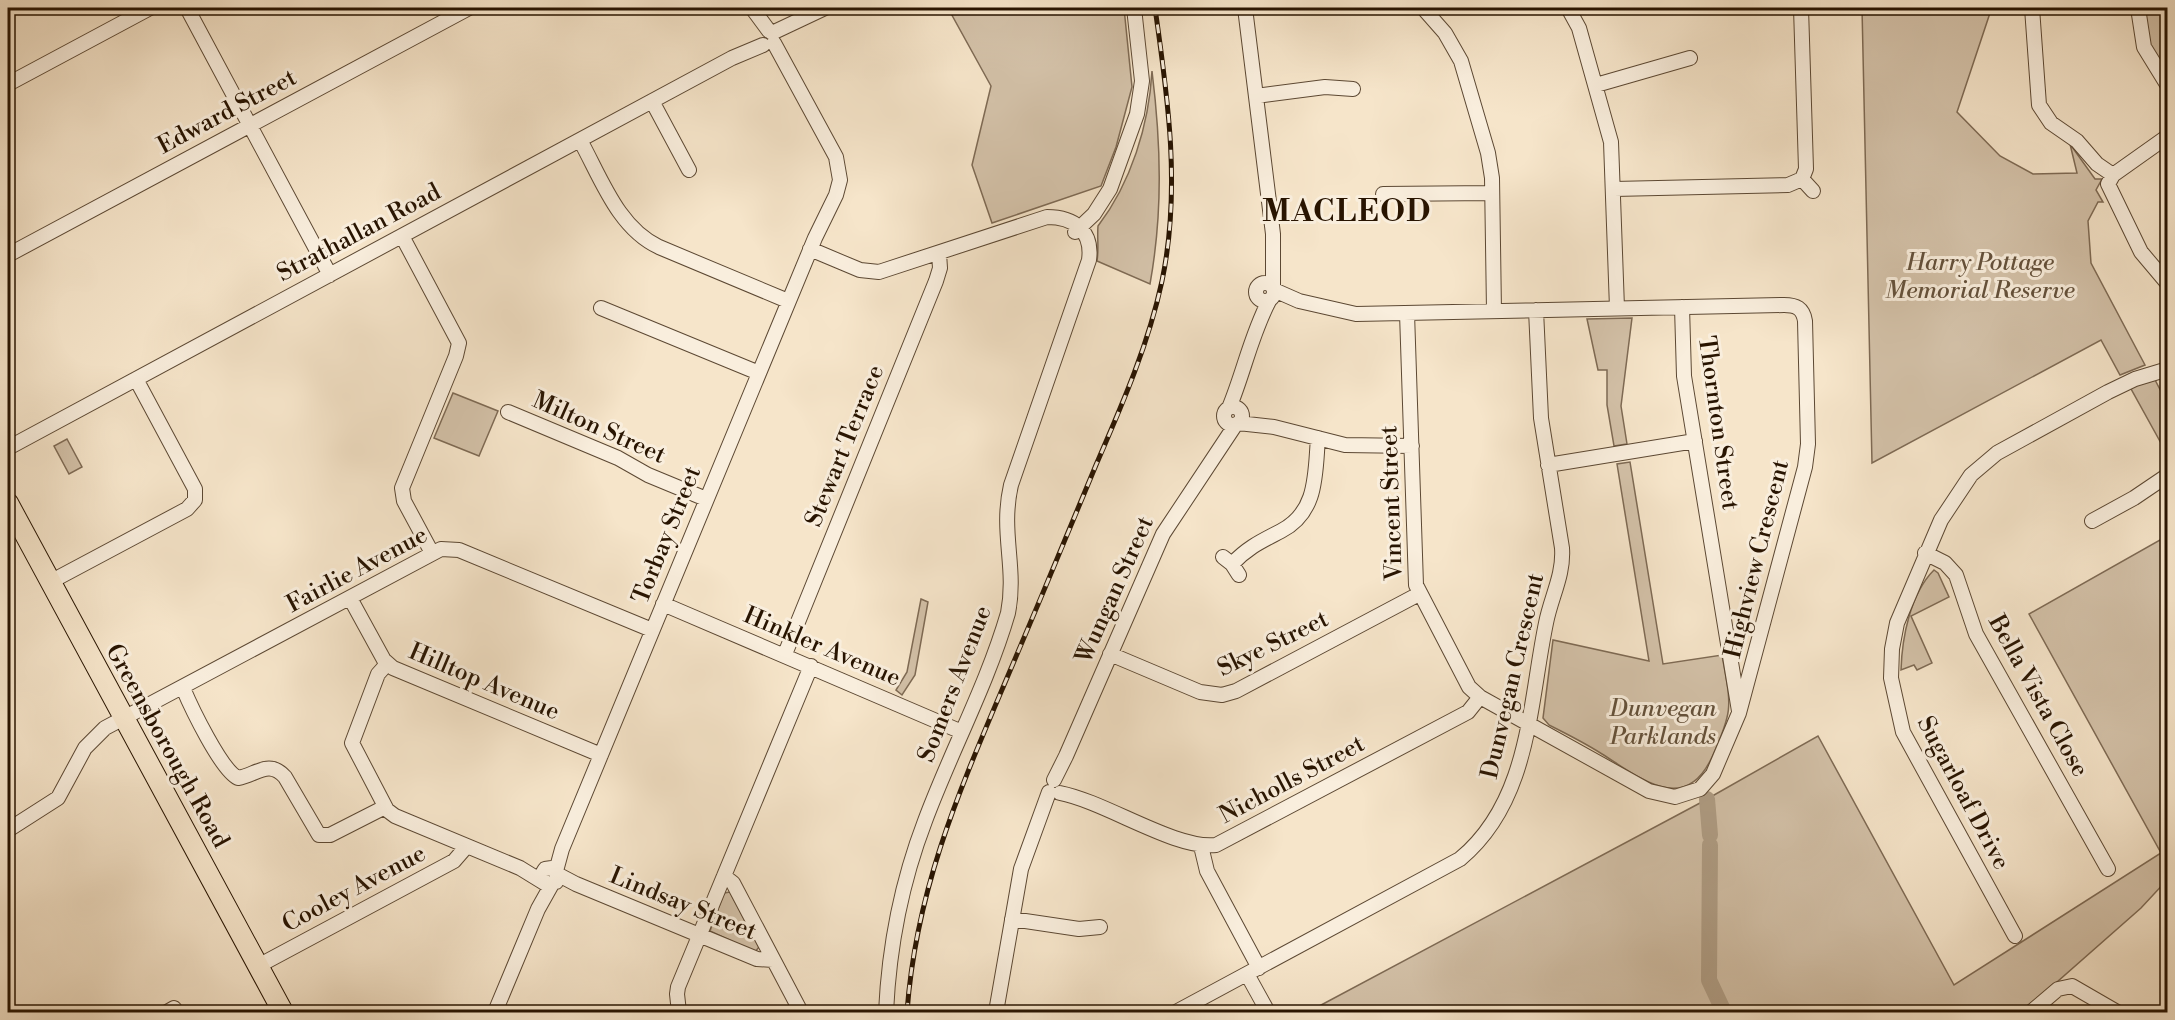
<svg xmlns="http://www.w3.org/2000/svg" width="2175" height="1020" font-family="'Libre Bodoni',serif">
<rect width="100%" height="100%" fill="#f6e5ca"/>
<filter id="stains"><feTurbulence type="fractalNoise" baseFrequency=".00333" numOctaves="4"/><feColorMatrix values="0 0 0 0 .2 0 0 0 0 .09 0 0 0 0 .02 0 0 0 .5 -.17"/></filter>
<radialGradient id="worn" r=".72"><stop offset=".6" stop-color="#630" stop-opacity="0"/><stop offset="1" stop-color="#630" stop-opacity=".3"/></radialGradient>
<path fill="#d3c1a8" stroke="#7e6a54" stroke-width="1.5" d="M 948,8 L 1124,8 L 1132,87 L 1116,147 L 1101,186 L 992,223 L 972,165 L 991,86 Z
M 1862,8 L 1996,8 L 1990,13 L 1957,112 L 2000,156 L 2033,174 L 2077,173 L 2070,144 L 2095,179 L 2102,179 L 2096,190 L 2103,202 L 2098,202 L 2088,221 L 2091,263 L 2145,365 L 2120,375 L 2101,340 L 1872,463 Z
M 2144,8 L 2167,8 L 2167,62 L 2158,65 L 2150,51 Z
M 1152,71 C 1161,144 1163,212 1150,284 L 1097,261 C 1099,249 1097,238 1098,226 C 1131,183 1149,125 1152,71 Z
M 1632,318 L 1621,406 L 1627,444 L 1614,446 L 1607,405 L 1607,370 L 1598,370 L 1587,319 Z
M 2153,376 L 2167,403 L 2167,454 L 2130,387 Z
M 453,393 L 498,411 L 479,456 L 434,438 Z
M 67,439 L 82,467 L 69,474 L 54,446 Z
M 1630,462 L 1663,664 L 1722,655 C 1731,706 1734,709 1712,757 C 1685,816 1640,778 1602,754 C 1585,743 1567,734 1549,725 L 1543,718 L 1553,640 L 1649,661 L 1617,464 Z
M 2167,536 L 2167,880 L 2141,908 L 2023,1012 L 1308,1012 L 1700,803 L 1818,736 L 1954,985 L 2161,853 L 2029,614 Z
M 1934,570 L 1938,573 L 1949,597 L 1911,616 L 1932,663 L 1917,670 L 1914,665 L 1901,670 C 1902,638 1910,594 1934,570 Z
M 921,599 L 928,602 L 915,675 L 902,695 L 896,690 L 907,672 Z
M 730,892 L 759,947 L 755,952 L 710,931 L 724,893 Z"/>
<g fill="none" stroke-linecap="round" stroke-linejoin="round">
<path stroke="#b09e86" stroke-width="16" d="M 1707,799 L 1710,835
M 1710,845 L 1709,980 L 1724,1012"/>
<defs>
<path id="minor" d="M 187,8 L 330,275
M 752,8 L 769,31
M 1245,8 L 1273,234 L 1273,287
M 1423,8 L 1445,33 L 1461,61 L 1488,153 L 1492,178 L 1494,311
M 1568,8 L 1579,28 L 1611,142 L 1617,308
M 2032,8 L 2039,105 L 2051,123 L 2077,141 L 2097,164 L 2113,175
M 2138,8 L 2144,47 L 2168,86
M 772,33 L 825,8
M 8,84 L 150,8
M 1596,85 L 1690,58
M 1256,96 L 1325,87 L 1353,89
M 652,101 L 689,170
M 2168,136 L 2113,175 L 2108,184 L 2141,252 L 2168,284
M 580,140 C 601,178 618,228 659,247 L 788,301
M 1802,179 L 1813,191
M 1614,189 L 1788,185 L 1802,179 L 1806,169 L 1801,8
M 1383,194 L 1492,193
M 1075,232 L 1094,214 L 1110,189 L 1137,114 L 1142,81 L 1134,8
M 402,236 L 459,343 L 456,356 L 402,488 L 404,501 L 432,553
M 810,249 L 860,270 L 879,272 L 1047,217 C 1074,217 1093,231 1089,260 L 1011,485 C 1000,533 1017,567 1008,613 C 987,685 951,751 925,821 C 902,881 889,948 886,1012
M 8,255 L 469,8
M1256 292a9 9 0 1 1 18 0a9 9 0 1 1-18 0Z
M 1274,290 L 1299,301 L 1356,314 L 1784,305 C 1796,305 1803,308 1805,321 L 1808,444 L 1805,467 L 1739,713 L 1713,774 L 1700,789 L 1675,797 L 1649,791 L 1480,697 L 1469,687 L 1416,585 L 1407,313
M 1682,307 L 1684,376 L 1739,711
M 601,308 L 759,373
M1224 416a9 9 0 1 1 18 0a9 9 0 1 1-18 0Z
M 1229,408 C 1244,372 1251,335 1269,301
M 508,412 L 618,458 L 648,475 L 706,499
M 1238,423 L 1274,427 L 1345,445 L 1412,446
M 8,448 L 732,58 L 763,45
M 1548,465 L 1695,441
M 2092,521 L 2134,498 L 2168,475
M 1925,553 L 1945,563 L 1956,575 L 1976,634 L 2108,869
M 1223,557 L 1232,564 L 1239,575
M 1232,564 C 1248,547 1262,541 1281,531 C 1318,512 1315,473 1318,438
M 50,582 L 187,509 L 195,500 L 195,489 L 136,379
M 350,598 L 384,660 L 393,668 L 601,755
M 663,604 L 962,732
M 785,654 L 936,281 L 940,268 L 939,253
M 1110,654 L 1200,692 L 1222,695 L 1236,691 L 1419,594
M 387,664 L 378,674 L 352,743 L 387,810 L 395,816 L 520,868 L 546,884 L 556,882 L 557,872 L 552,868 L 545,869 L 542,874 L 542,880
M 183,688 C 191,707 221,770 238,778 C 256,775 269,759 285,777 L 319,835 L 330,835 L 385,807
M 1054,780 L 1066,756 L 1163,534 L 1236,424
M 1060,793 C 1106,802 1176,850 1216,845 L 1468,712 L 1480,697
M 8,830 L 58,798 L 85,748 L 105,728 L 441,549 L 459,550 L 652,630
M 1201,846 L 1207,871 L 1259,968
M 556,871 L 562,849 L 815,238 L 836,195 L 840,180 L 836,157 L 774,43
M 557,874 L 576,884 L 757,959 L 773,960
M 724,876 L 733,883 L 801,1012
M 2168,900 L 2168,913
M 1012,919 L 1079,929 L 1100,927
M 2015,936 L 1903,732 L 1891,678 L 1892,649 L 1897,623 L 1941,520 L 1971,475 L 1997,453 L 2108,392 L 2135,379 L 2168,369
M 258,966 L 454,861 L 467,846
M 1247,974 L 1268,1012
M 167,1012 L 174,1008 L 177,1012
M 495,1012 L 538,909 L 552,884
M 679,1012 L 677,994 L 678,987 L 811,666
M 996,1012 L 1021,869 L 1049,792
M 1176,1012 L 1460,859 C 1530,801 1529,705 1546,623 C 1551,597 1564,575 1562,548 L 1541,418 L 1536,310
M 2031,1012 L 2058,989 L 2072,986 L 2117,1012"/>
<path id="highway" d="M 8,503 L 283,1012"/>
</defs>
<use href="#minor" stroke="#5c4833" stroke-width="16"/>
<use href="#highway" stroke="#281401" stroke-width="22"/>
<use href="#minor" stroke="#f9eedd" stroke-width="14"/>
<use href="#highway" stroke="#f6e5ca" stroke-width="20"/>
<defs>
<path id="rail" d="M 907,1012 C 916,891 957,796 1004,685 C 1035,612 1066,538 1096,465 C 1122,405 1148,346 1162,281 C 1181,190 1168,98 1155,8"/>
</defs>
<use href="#rail" stroke="#281401" stroke-width="5"/>
<use href="#rail" stroke="#f9eedd" stroke-width="3" stroke-dasharray="9" stroke-linecap="butt"/>
</g>
<g text-anchor="middle" dominant-baseline="central" stroke-width="6" stroke-linejoin="round" paint-order="stroke">
<g font-size="24" fill="#281401" stroke="#f9eedd">
<text transform="translate(227 112) rotate(-28)">Edward Street</text>
<text transform="translate(359 233) rotate(-28)">Strathallan Road</text>
<text transform="translate(1718 423) rotate(82)">Thornton Street</text>
<text transform="translate(599 428) rotate(24)">Milton Street</text>
<text transform="translate(845 446) rotate(-68)">Stewart Terrace</text>
<text transform="translate(1392 503) rotate(-92)">Vincent Street</text>
<text transform="translate(667 535) rotate(-68)">Torbay Street</text>
<text transform="translate(1757 559) rotate(-76)">Highview Crescent</text>
<text transform="translate(357 570) rotate(-28)">Fairlie Avenue</text>
<text transform="translate(1115 590) rotate(-66)">Wungan Street</text>
<text transform="translate(1273 644) rotate(-26)">Skye Street</text>
<text transform="translate(822 647) rotate(23)">Hinkler Avenue</text>
<text transform="translate(1513 676) rotate(-77)">Dunvegan Crescent</text>
<text transform="translate(484 682) rotate(23)">Hilltop Avenue</text>
<text transform="translate(955 684) rotate(-69)">Somers Avenue</text>
<text transform="translate(2038 696) rotate(61)">Bella Vista Close</text>
<text transform="translate(167 746) rotate(61)">Greensborough Road</text>
<text transform="translate(1292 780) rotate(-28)">Nicholls Street</text>
<text transform="translate(1963 793) rotate(62)">Sugarloaf Drive</text>
<text transform="translate(354 889) rotate(-28)">Cooley Avenue</text>
<text transform="translate(683 904) rotate(22)">Lindsay Street</text>
</g>
<g font-size="24" font-style="italic" fill="#64513b" stroke="#f9eedd">
<text x="1980" y="263">Harry Pottage<tspan x="1980" dy="28">Memorial Reserve</tspan></text>
<text x="1663" y="709">Dunvegan<tspan x="1663" dy="28">Parklands</tspan></text>
</g>
<g font-size="30" font-weight="bold" letter-spacing="1.5" fill="#281401" stroke="#f9eedd">
<text x="1347" y="212">MACLEOD</text>
</g>
</g>
<rect width="2175" height="1020" fill="none" stroke="#f6e5ca" stroke-width="30"/>
<rect x="9" y="9" width="2157" height="1002" fill="none" stroke="#281401" stroke-width="3"/>
<rect x="15" y="15" width="2145" height="990" fill="none" stroke="#281401" stroke-width="1.5"/>
<rect width="100%" height="100%" filter="url(#stains)"/>
<rect width="100%" height="100%" fill="url(#worn)"/>
</svg>
